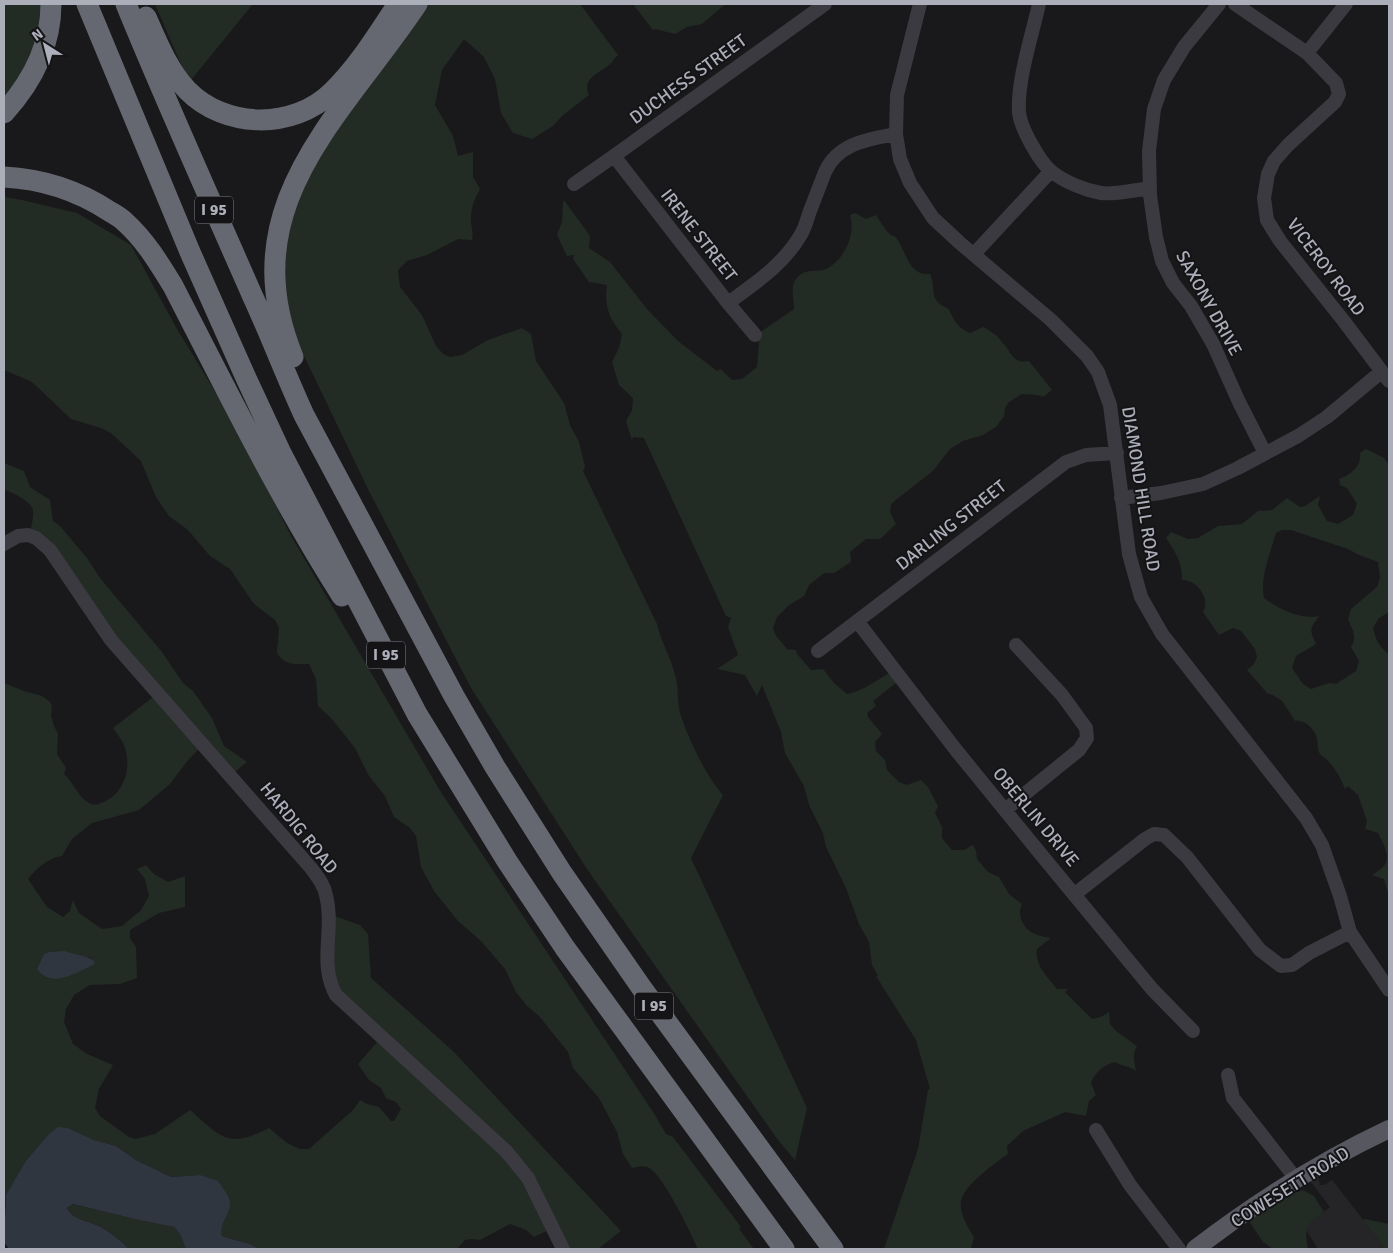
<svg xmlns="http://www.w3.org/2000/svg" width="1393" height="1253" font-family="Signika,sans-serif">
<rect width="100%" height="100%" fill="#19191b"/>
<path fill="#252528" d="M 1317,1173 L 1320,1185 L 1324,1185 L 1332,1180 L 1386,1249 L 1315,1249 L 1317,1247 L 1306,1230 L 1308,1224 L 1330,1207 L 1308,1178 Z"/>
<path fill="#232b25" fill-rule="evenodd" d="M 4,4 L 50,4 L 49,25 L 4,113 Z
M 155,4 L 253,4 L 191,80 L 186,76 Z
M 416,4 L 580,4 L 618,55 C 616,57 614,59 613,61 C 603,73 581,76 589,95 L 562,116 L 553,126 L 532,139 L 513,133 L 501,113 L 495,79 L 484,57 L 464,39 L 442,70 L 435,105 L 453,136 L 458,156 L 473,152 L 473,177 L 480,189 C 475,198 471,207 471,217 C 470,225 474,231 472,240 L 458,239 L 427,255 L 407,261 L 398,270 L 400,287 L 422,315 L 436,346 L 443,354 L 450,357 L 462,355 L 488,340 L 522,328 L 531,334 L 536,361 L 564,403 L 570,425 L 579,442 L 585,467 L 583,471 L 657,624 C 661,642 671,657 675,675 C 679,687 677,701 680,713 C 687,736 707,778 723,795 L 691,858 L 807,1108 L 795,1160 L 778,1140 L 587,869 L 471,688 L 368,489 L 282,310 L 290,189 Z
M 633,4 L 729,4 L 723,6 L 702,24 L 687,27 L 675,34 L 655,29 L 653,30 Z
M 4,197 L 22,200 L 77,213 L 131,245 L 177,329 L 235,424 L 290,534 L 439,789 L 655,1115 L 666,1134 L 673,1137 L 741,1227 L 739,1229 L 754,1249 L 698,1249 C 692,1235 661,1170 647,1167 C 643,1166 636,1167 632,1168 L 623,1154 L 617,1132 L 599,1098 L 573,1068 L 568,1052 L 539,1016 L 527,1006 L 516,992 L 505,969 L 481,941 L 458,921 L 434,891 L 421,867 L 416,836 L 410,828 L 394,817 L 385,796 L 369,776 L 355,748 L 332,719 L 318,706 L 316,679 L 309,664 C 294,664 286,666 277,653 L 279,628 L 275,620 L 254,604 L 230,569 L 210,556 L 188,530 L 169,516 L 156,497 L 141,461 L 111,433 L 101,428 L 71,419 L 32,382 L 4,370 Z
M 564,200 L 590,236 L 589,248 L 610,262 L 647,309 L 678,341 L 717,371 L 721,369 L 732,380 L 742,379 L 757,367 L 759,343 L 756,335 L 794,309 C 794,299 790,286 796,279 C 806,266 817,274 828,268 C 845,258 856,234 850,215 L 855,213 L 866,219 L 876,215 C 880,221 885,230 890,234 C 896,239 892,233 897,239 C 906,252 909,276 930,274 C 937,290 927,300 949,309 C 953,320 959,329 970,333 L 983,327 C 991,331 997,335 1002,342 C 1012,352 1012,364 1029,361 L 1052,390 L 1043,397 C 1038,394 1029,395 1022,394 L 1009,402 L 1005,408 L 1004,416 L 996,427 L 983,435 L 963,441 L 950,449 L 933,471 L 892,503 C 888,511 892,516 896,524 L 880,539 L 866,539 L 850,552 L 851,562 L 834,573 L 824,573 L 809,585 L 804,596 L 789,605 L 777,617 L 773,628 L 776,636 L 787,649 L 796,650 L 797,654 L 811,670 L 823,669 L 834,683 L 847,694 C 861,692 881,678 894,670 L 901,679 L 873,701 L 876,706 L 867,713 L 868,717 L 882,734 L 875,742 L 876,751 L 885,760 L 887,770 L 899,782 L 907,785 L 921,780 L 928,787 L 938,806 L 935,813 L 942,827 L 942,838 L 952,850 L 964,850 L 973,845 L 976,851 L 977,859 L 988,872 L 999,877 L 1009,894 L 1022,904 C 1016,915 1024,930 1035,934 C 1040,936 1046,937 1051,938 L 1037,949 C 1034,965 1048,977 1057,989 L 1068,989 L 1065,992 L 1092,1019 L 1101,1017 L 1109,1012 L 1110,1024 L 1116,1031 L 1137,1046 C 1132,1055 1134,1061 1136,1071 C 1129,1066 1122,1066 1115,1062 C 1104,1065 1095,1072 1091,1083 L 1096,1095 L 1089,1101 L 1086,1116 L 1065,1112 L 1023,1131 L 1007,1146 L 1008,1154 C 995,1163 964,1185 961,1201 C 959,1213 968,1228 974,1237 L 971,1249 L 884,1249 L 918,1149 L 928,1090 L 930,1089 L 916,1040 L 876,976 L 878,976 L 872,965 L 869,942 L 859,924 L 846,888 L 826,847 L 823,833 L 809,805 L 804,786 L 785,753 L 781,732 L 762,685 L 757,696 L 745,675 L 717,669 L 738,655 L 728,627 L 731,618 L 726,616 L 644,438 L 633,437 L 632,440 L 626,421 L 632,410 L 633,398 L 619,385 L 612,362 L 619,348 L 622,334 C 609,318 604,306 607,285 L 589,282 L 573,259 L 574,255 L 567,256 L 557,235 L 562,222 L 563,203 Z
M 1366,449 L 1384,458 L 1389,465 L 1389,612 L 1379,618 L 1373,628 C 1376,640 1379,647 1389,654 L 1389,896 L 1384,879 L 1372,875 C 1393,863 1389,855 1378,833 L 1365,829 L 1367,821 L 1358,795 L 1348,786 L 1345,789 C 1341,778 1336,770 1329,762 C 1327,759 1322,757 1320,754 C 1317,749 1318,744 1317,738 C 1315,729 1304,719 1295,721 L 1282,701 L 1273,695 L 1267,693 L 1247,670 L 1254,664 L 1257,657 L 1255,649 L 1241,631 L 1233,628 L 1219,635 L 1203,612 C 1211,598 1197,580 1182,580 C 1183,564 1175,551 1166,538 L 1171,532 L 1188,539 L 1198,538 L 1218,526 L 1242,524 L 1258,511 L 1272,510 L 1287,498 L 1300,507 L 1305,506 L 1320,496 L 1318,505 L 1327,521 L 1338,524 L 1353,515 L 1357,504 L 1347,488 L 1340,485 L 1339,479 C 1351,475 1362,466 1360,453 ZM 1282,530 L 1291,530 L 1348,549 L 1359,555 L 1378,562 L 1380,578 L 1377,587 L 1351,609 L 1348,619 C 1352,630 1358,636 1351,647 L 1359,661 L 1356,671 L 1336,684 L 1329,683 L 1311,689 L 1303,684 L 1292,668 L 1296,656 L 1316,644 C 1309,629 1310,629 1319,616 C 1301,620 1278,609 1264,598 C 1260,577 1270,554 1276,533 Z
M 4,463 L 24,471 L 30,487 L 50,500 L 53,521 L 60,526 L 87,558 L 100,578 L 162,652 L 183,683 L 193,691 L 212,718 L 224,746 L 247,762 L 231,775 L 203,745 L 188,760 L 170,784 L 139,810 L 92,823 L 72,839 L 62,856 C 48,858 37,868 28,879 L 47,907 L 63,917 L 70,911 L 73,900 L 79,913 L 102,929 L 122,926 L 141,910 L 149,896 L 145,879 L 137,869 L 146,865 L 154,874 L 168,882 L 185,876 L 185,907 L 159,913 L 130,930 L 130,938 L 136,947 L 137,978 L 120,984 L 90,985 L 74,995 L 66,1009 L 64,1022 L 73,1044 L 87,1054 L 113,1065 L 99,1089 L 95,1108 L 100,1116 L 129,1137 L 135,1139 L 155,1134 L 190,1110 C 222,1138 228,1149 269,1128 L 287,1143 L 300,1149 L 309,1149 L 353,1110 L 360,1100 L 367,1104 L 379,1107 L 391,1121 L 394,1121 L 401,1109 L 396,1102 L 386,1098 L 381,1088 L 369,1080 L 358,1064 L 379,1040 L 338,995 L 326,913 L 360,925 L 368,934 L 371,978 L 453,1051 L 621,1231 L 598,1249 L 564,1249 L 553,1228 L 534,1237 L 526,1230 L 510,1224 L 480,1240 L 472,1239 L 465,1240 L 457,1249 L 258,1249 C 248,1241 234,1241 222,1236 L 220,1229 L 229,1209 L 200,1175 L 171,1177 L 136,1160 L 116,1146 L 94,1140 L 68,1128 L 6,1195 L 4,1209 L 4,683 L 24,691 L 42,696 L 49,701 L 52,705 L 51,716 L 54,726 L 58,734 L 57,754 L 66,768 L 64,774 C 73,782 78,797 89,803 C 93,805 97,805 101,803 C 123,796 132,770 125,748 C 123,741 117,734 113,728 L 157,694 L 30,534 C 31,527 34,517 33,510 C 32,502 11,491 4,490 ZM 65,951 L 74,955 L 92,958 L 47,978 Z
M 1303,1190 L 1314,1196 L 1324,1212 C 1306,1226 1304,1226 1308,1249 L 1273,1249 L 1263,1242 L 1247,1218 L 1284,1197 Z
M 73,1204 L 139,1220 L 174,1227 L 180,1234 L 186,1249 L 129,1249 C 121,1241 111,1233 101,1227 C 89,1221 74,1220 67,1208 Z
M 1365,1219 L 1389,1224 L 1389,1249 L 1386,1249 L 1363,1220 Z"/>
<path fill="#2f363f" d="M 65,951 C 74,955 89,955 95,962 L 93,965 C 75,973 52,989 37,969 L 44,954 L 50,952 Z
M 58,1127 L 68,1128 L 94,1140 L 116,1146 L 136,1160 L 171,1177 L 200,1175 L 218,1181 C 222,1187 229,1195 230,1202 C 231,1215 218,1223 222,1236 C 234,1241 248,1241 258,1249 L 186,1249 L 180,1234 L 174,1227 L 139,1220 L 73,1204 L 67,1208 C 73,1220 89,1221 101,1227 C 111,1233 121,1241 129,1249 L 9,1249 L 4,1242 L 6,1195 L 26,1161 L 49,1134 Z"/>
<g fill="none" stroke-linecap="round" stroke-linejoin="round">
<path stroke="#3a3a40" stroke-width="14" d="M 920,4 L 897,95 L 896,134 L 900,159 L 910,183 L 933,218 L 960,243 L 1051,320 L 1087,356 L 1098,372 L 1110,405 L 1129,554 L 1141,597 L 1162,634 L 1306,818 L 1322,845 L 1340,896 L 1350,932 L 1389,990
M 1039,4 C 1032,35 1017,81 1019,112 C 1020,127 1040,163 1052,172 C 1065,182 1084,190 1101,193 C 1114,195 1136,190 1150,188
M 1219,4 L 1184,47 L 1164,80 L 1154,109 L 1149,151 L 1150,195 L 1156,237 L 1162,261 L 1173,283 L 1191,306 L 1213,344 L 1239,402 L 1265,453
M 1235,4 L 1307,53 L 1336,83 L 1339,94 L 1335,102 L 1288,145 L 1274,161 L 1268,174 L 1264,198 L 1267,220 L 1280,241 L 1343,320 L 1389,381
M 1307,53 L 1346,4
M 614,156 L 728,303 L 755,335
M 574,184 L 614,156 L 825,4
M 974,254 L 1051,171
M 728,303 C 754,284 783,265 800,236 C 805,229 807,219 810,211 C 815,198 820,185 825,172 C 838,143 869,139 896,134
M 1121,498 L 1161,493 L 1203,484 L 1238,468 L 1298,436 L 1327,417 L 1381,372
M 4,544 L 18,536 L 28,535 L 36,538 L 50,550 L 111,640 L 311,868 C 317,876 324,884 326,895 C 335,929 318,963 336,995 L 506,1151 L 528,1178 L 563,1249
M 857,621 L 956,750 L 1039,852 L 1152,989 L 1193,1031
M 818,651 L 1066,462 L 1086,455 L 1117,453
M 1005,810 L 1079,750 L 1087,738 L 1086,728 L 1062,695 L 1016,645
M 1075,894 L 1145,839 L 1154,834 L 1164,835 L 1187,857 L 1260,950 L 1281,966 L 1292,965 L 1309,953 L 1350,932
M 1228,1075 L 1233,1098 L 1297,1180
M 1096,1130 L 1130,1185 L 1179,1249"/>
<path stroke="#56575f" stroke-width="18" d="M 1195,1249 C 1255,1203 1321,1161 1389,1129"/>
<path stroke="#666871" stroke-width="21" d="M 87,4 L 190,252 L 246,378 L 280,451 L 417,714 L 507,861 L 565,948 L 784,1249
M 126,4 C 166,102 210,199 253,297 C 271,336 286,376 304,415 L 454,696 L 495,767 L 562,873 L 641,987 L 833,1249
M 146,17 C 157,42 168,70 187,90 C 225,129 293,130 332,92 C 358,67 378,34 398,4
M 4,113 C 31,83 51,46 51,4
M 4,177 C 42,179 77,190 109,211 C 114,214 120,217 125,222 C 145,240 159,263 173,286 C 227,391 279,497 342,596
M 293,357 C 231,205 341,118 417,4"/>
</g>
<g text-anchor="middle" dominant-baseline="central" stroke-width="4" stroke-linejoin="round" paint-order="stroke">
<g fill="#141416" stroke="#7e8089" stroke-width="1">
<rect x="195" y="196.5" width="38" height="27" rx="4"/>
<rect x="367" y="641.5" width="38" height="27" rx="4"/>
<rect x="635" y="992.5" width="38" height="27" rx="4"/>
</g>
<g font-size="16" font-weight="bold" fill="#acaeba">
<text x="214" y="210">I 95</text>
<text x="386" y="655">I 95</text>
<text x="654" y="1006">I 95</text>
</g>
<g font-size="18" fill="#acaeba" stroke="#141416">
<text transform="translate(688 79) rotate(-36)">DUCHESS STREET</text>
<text transform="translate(699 235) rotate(52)">IRENE STREET</text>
<text transform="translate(1326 267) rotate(53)">VICEROY ROAD</text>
<text transform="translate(1209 303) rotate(61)">SAXONY DRIVE</text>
<text transform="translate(1141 489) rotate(81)">DIAMOND HILL ROAD</text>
<text transform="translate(951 525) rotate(-38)">DARLING STREET</text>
<text transform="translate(1036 817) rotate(50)">OBERLIN DRIVE</text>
<text transform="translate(299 828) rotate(51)">HARDIG ROAD</text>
<text transform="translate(1290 1187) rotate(-32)">COWESETT ROAD</text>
</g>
</g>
<rect width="1393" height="1253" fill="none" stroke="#acaeba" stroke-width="10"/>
<g transform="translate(45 45) rotate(324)" stroke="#141416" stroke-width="4" paint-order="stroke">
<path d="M0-4L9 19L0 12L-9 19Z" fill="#acaeba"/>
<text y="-8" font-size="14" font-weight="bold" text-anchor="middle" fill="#acaeba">N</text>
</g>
</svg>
